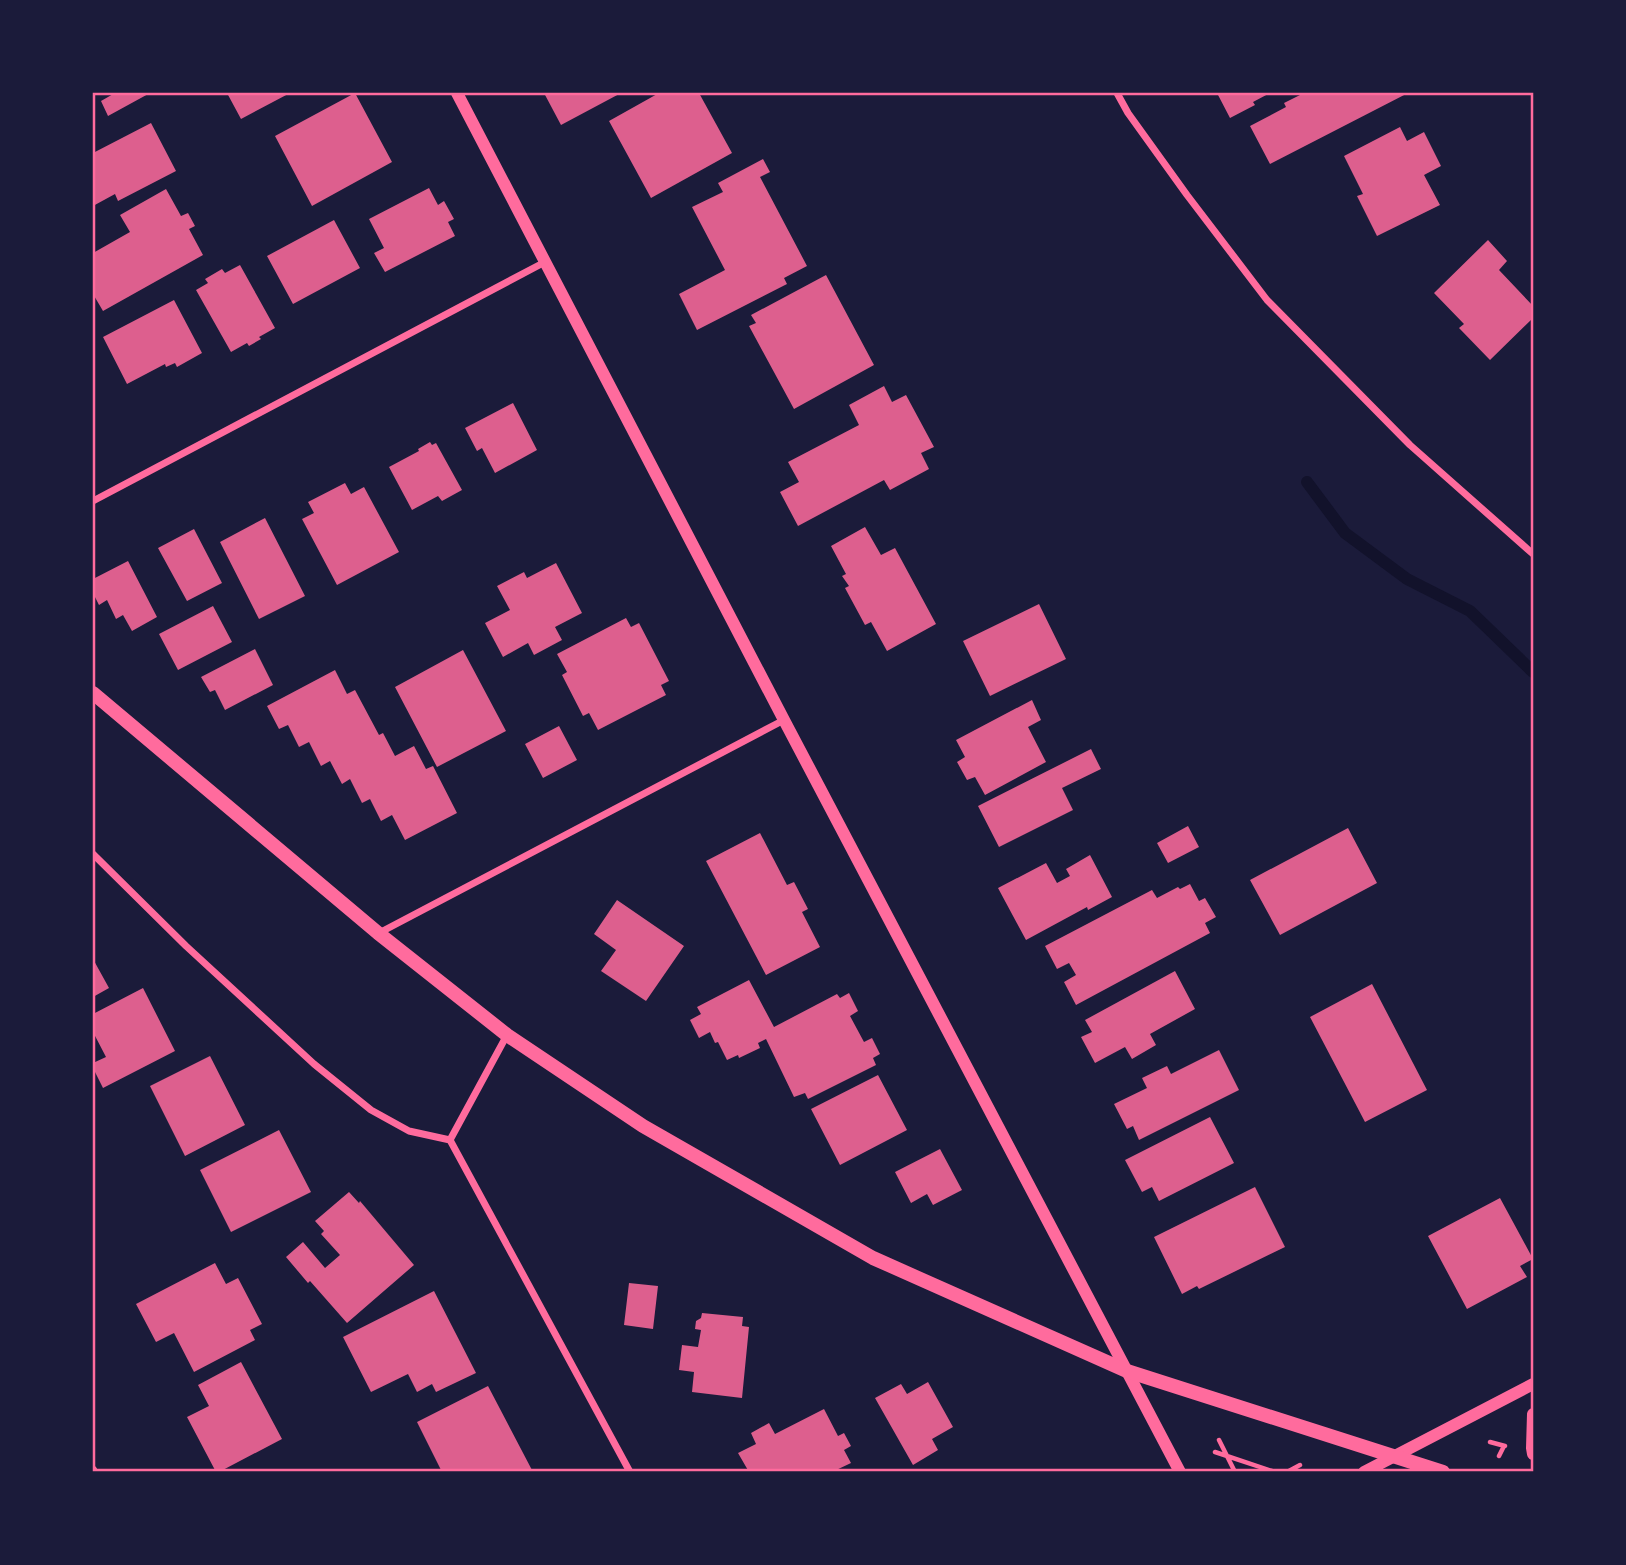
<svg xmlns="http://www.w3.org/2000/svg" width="1626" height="1565" font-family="'Roboto Serif',serif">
<rect width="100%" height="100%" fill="#1b1b3a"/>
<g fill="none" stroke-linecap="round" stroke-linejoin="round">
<path stroke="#12122b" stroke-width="12" d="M 1307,482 L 1345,533 L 1407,579 L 1470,611 L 1533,672"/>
</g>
<path fill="#dd5f8e" d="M 115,93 L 150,93 L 108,116 L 101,101 Z
M 227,93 L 290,93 L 241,119 Z
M 355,93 L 392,162 L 312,206 L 275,136 Z
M 544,93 L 621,93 L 561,125 Z
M 659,93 L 699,93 L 732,153 L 651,198 L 609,121 Z
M 1217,93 L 1270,93 L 1253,102 L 1255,105 L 1230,118 Z
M 1304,93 L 1408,93 L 1270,164 L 1250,126 L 1286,107 L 1284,103 Z
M 151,123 L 176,171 L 118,201 L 115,194 L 93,206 L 93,153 Z
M 1400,127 L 1407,141 L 1424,132 L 1441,166 L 1424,175 L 1440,205 L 1377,236 L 1357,196 L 1363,194 L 1344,156 Z
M 763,159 L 770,172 L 760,177 L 807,266 L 784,278 L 787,284 L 697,330 L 679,294 L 725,270 L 692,207 L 723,192 L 718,183 Z
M 429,188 L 438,205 L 444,201 L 454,219 L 448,222 L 455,236 L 385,272 L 374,253 L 384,248 L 369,219 Z
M 166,189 L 181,216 L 188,213 L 195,226 L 189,229 L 203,255 L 103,311 L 93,294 L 93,261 L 95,260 L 93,253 L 130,232 L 120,215 Z
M 334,220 L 360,268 L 293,304 L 267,256 Z
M 1488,240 L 1507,261 L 1499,270 L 1533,306 L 1533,318 L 1490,360 L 1459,328 L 1464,324 L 1434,293 Z
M 240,265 L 275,328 L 259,337 L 261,339 L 249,346 L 247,343 L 231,352 L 196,290 L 208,283 L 205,279 L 222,269 L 225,273 Z
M 826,275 L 874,365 L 794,409 L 749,326 L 756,323 L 751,315 Z
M 174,300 L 202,353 L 177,367 L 175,363 L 166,367 L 165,364 L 127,384 L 103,337 Z
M 884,386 L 892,402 L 906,395 L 934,447 L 921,453 L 929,469 L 890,490 L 884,480 L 798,526 L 780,492 L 799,482 L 788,462 L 859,425 L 849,405 Z
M 513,403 L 537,450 L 495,473 L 482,448 L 477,451 L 465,428 Z
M 430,442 L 432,445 L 436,443 L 462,490 L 442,501 L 438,496 L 412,510 L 389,467 L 419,451 L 418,449 Z
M 345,483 L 351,494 L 364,487 L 399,552 L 337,585 L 302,519 L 314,513 L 308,502 Z
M 265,518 L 305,596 L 259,619 L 220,542 Z
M 865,527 L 881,555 L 895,548 L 936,624 L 887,651 L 871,622 L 865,625 L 845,588 L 849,586 L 842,576 L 846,574 L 831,546 Z
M 194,529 L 222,583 L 187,601 L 158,548 Z
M 128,561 L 157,617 L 132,631 L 123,615 L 116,619 L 107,600 L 99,605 L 93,593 L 93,579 Z
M 556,563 L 582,613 L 555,627 L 562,640 L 534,655 L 528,643 L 503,657 L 485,623 L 510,610 L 497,586 L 524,572 L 527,578 Z
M 1039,604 L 1066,659 L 990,696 L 963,641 Z
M 213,606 L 232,642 L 178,670 L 159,634 Z
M 626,618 L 631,627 L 639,623 L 669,681 L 661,685 L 666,695 L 598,730 L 589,713 L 583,716 L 562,675 L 567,672 L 557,654 Z
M 255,649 L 273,685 L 225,710 L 215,690 L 210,692 L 201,677 Z
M 463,650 L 506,731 L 437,767 L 395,687 Z
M 335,670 L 347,694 L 355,690 L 379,735 L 383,733 L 395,756 L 414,746 L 426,769 L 433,766 L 457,813 L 405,840 L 392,815 L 381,821 L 370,799 L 362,803 L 350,779 L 342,784 L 330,761 L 321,766 L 309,742 L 299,747 L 288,725 L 279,729 L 267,706 Z
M 1032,700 L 1041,720 L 1028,727 L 1046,762 L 985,795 L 975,777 L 967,780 L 957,762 L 965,757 L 956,740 Z
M 559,726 L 577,760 L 543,778 L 525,744 Z
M 1091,749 L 1101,769 L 1062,788 L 1073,810 L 999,847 L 978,806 Z
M 1188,826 L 1199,847 L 1168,863 L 1157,843 Z
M 1348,828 L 1377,883 L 1280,935 L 1250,880 Z
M 760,833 L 787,885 L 794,882 L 808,909 L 802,912 L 820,947 L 766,975 L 706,861 Z
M 1090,855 L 1112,897 L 1088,910 L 1087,907 L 1026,940 L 998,888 L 1046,863 L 1057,883 L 1070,876 L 1066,869 Z
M 1190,884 L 1199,901 L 1205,898 L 1216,917 L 1205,923 L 1210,933 L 1076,1005 L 1064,982 L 1076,975 L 1069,963 L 1057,969 L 1045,946 L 1152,890 L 1157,898 L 1178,887 L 1180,889 Z
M 617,900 L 684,946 L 646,1001 L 601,971 L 616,950 L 594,934 Z
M 93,959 L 109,988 L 93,997 Z
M 1175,971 L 1195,1009 L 1150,1034 L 1156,1045 L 1132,1059 L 1125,1047 L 1095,1063 L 1081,1037 L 1092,1032 L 1085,1020 Z
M 749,980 L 774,1027 L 837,994 L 840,998 L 849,993 L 858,1011 L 850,1016 L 864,1042 L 872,1038 L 880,1054 L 873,1058 L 876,1065 L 808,1099 L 805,1093 L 794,1097 L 766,1039 L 758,1043 L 760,1048 L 739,1058 L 738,1055 L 727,1060 L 718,1042 L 715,1043 L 710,1032 L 699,1038 L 690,1020 L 701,1014 L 697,1007 Z
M 1372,984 L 1427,1090 L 1365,1122 L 1310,1017 Z
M 143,988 L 175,1051 L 103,1088 L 93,1068 L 93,1063 L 106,1057 L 93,1032 L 93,1023 L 95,1022 L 93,1014 Z
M 1219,1050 L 1239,1090 L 1139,1140 L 1133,1126 L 1127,1129 L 1114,1104 L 1147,1088 L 1142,1078 L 1167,1066 L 1171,1074 Z
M 210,1056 L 245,1125 L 185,1156 L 150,1086 Z
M 878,1075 L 907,1130 L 840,1165 L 811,1109 Z
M 1210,1117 L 1234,1163 L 1159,1201 L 1152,1187 L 1142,1192 L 1125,1160 Z
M 279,1130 L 311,1192 L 231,1232 L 200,1170 Z
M 940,1149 L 962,1190 L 933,1205 L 927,1194 L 911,1203 L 895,1172 Z
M 1255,1187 L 1285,1247 L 1199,1289 L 1197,1286 L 1182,1294 L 1154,1237 Z
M 349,1192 L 359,1203 L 360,1201 L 414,1265 L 347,1323 L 310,1281 L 308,1283 L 286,1257 L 303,1242 L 325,1268 L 340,1255 L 321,1234 L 324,1231 L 315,1221 Z
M 1500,1198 L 1533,1259 L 1520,1266 L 1527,1277 L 1467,1309 L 1428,1236 Z
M 215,1263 L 226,1284 L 238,1278 L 262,1324 L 250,1330 L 255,1340 L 194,1372 L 174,1333 L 156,1342 L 136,1304 Z
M 629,1283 L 658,1286 L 653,1329 L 624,1325 Z
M 434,1291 L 476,1373 L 436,1392 L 432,1384 L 417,1392 L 408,1374 L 371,1392 L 343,1337 Z
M 702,1313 L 743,1317 L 742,1326 L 749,1327 L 742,1398 L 692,1392 L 694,1372 L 679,1370 L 682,1345 L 698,1347 L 701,1330 L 695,1329 L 696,1321 L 701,1318 Z
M 241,1362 L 282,1439 L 219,1472 L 216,1472 L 187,1417 L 209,1406 L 198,1385 Z
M 928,1382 L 953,1427 L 932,1439 L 938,1450 L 913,1465 L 875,1398 L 901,1384 L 907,1394 Z
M 488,1386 L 533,1472 L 442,1472 L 417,1422 Z
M 824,1409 L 838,1436 L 844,1433 L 851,1446 L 844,1450 L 851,1463 L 832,1472 L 749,1472 L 738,1453 L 756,1444 L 751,1433 L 769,1423 L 775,1434 Z"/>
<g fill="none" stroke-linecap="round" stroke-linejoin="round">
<path stroke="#ff6b9d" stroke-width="4.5" d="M 1219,1440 L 1235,1472
M 1490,1442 L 1505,1446
M 1215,1452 L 1275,1472
M 1499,1456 L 1504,1446
M 1287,1472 L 1300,1465"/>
<path stroke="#ff6b9d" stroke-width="7" d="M 1117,93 L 1128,113 L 1187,195 L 1267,300 L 1410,445 L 1533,554
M 93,501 L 545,262
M 93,854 L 186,946 L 314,1064 L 371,1110 L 409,1131 L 450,1140
M 379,933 L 784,720
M 507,1035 L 450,1140 L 630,1472
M 93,1469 L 95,1472"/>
<path stroke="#ff6b9d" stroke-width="12" d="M 457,93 L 784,720 L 1180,1472
M 1533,1414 L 1532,1448 L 1533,1454
M 1364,1472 L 1533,1384"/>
<path stroke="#ff6b9d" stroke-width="14" d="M 93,693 L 378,933 L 507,1035 L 643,1126 L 873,1258 L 1127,1371 L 1443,1472"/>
</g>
<rect width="1626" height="1565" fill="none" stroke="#1b1b3a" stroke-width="189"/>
<rect x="94" y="94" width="1438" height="1376" fill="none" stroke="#ff6b9d" stroke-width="2.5"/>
</svg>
